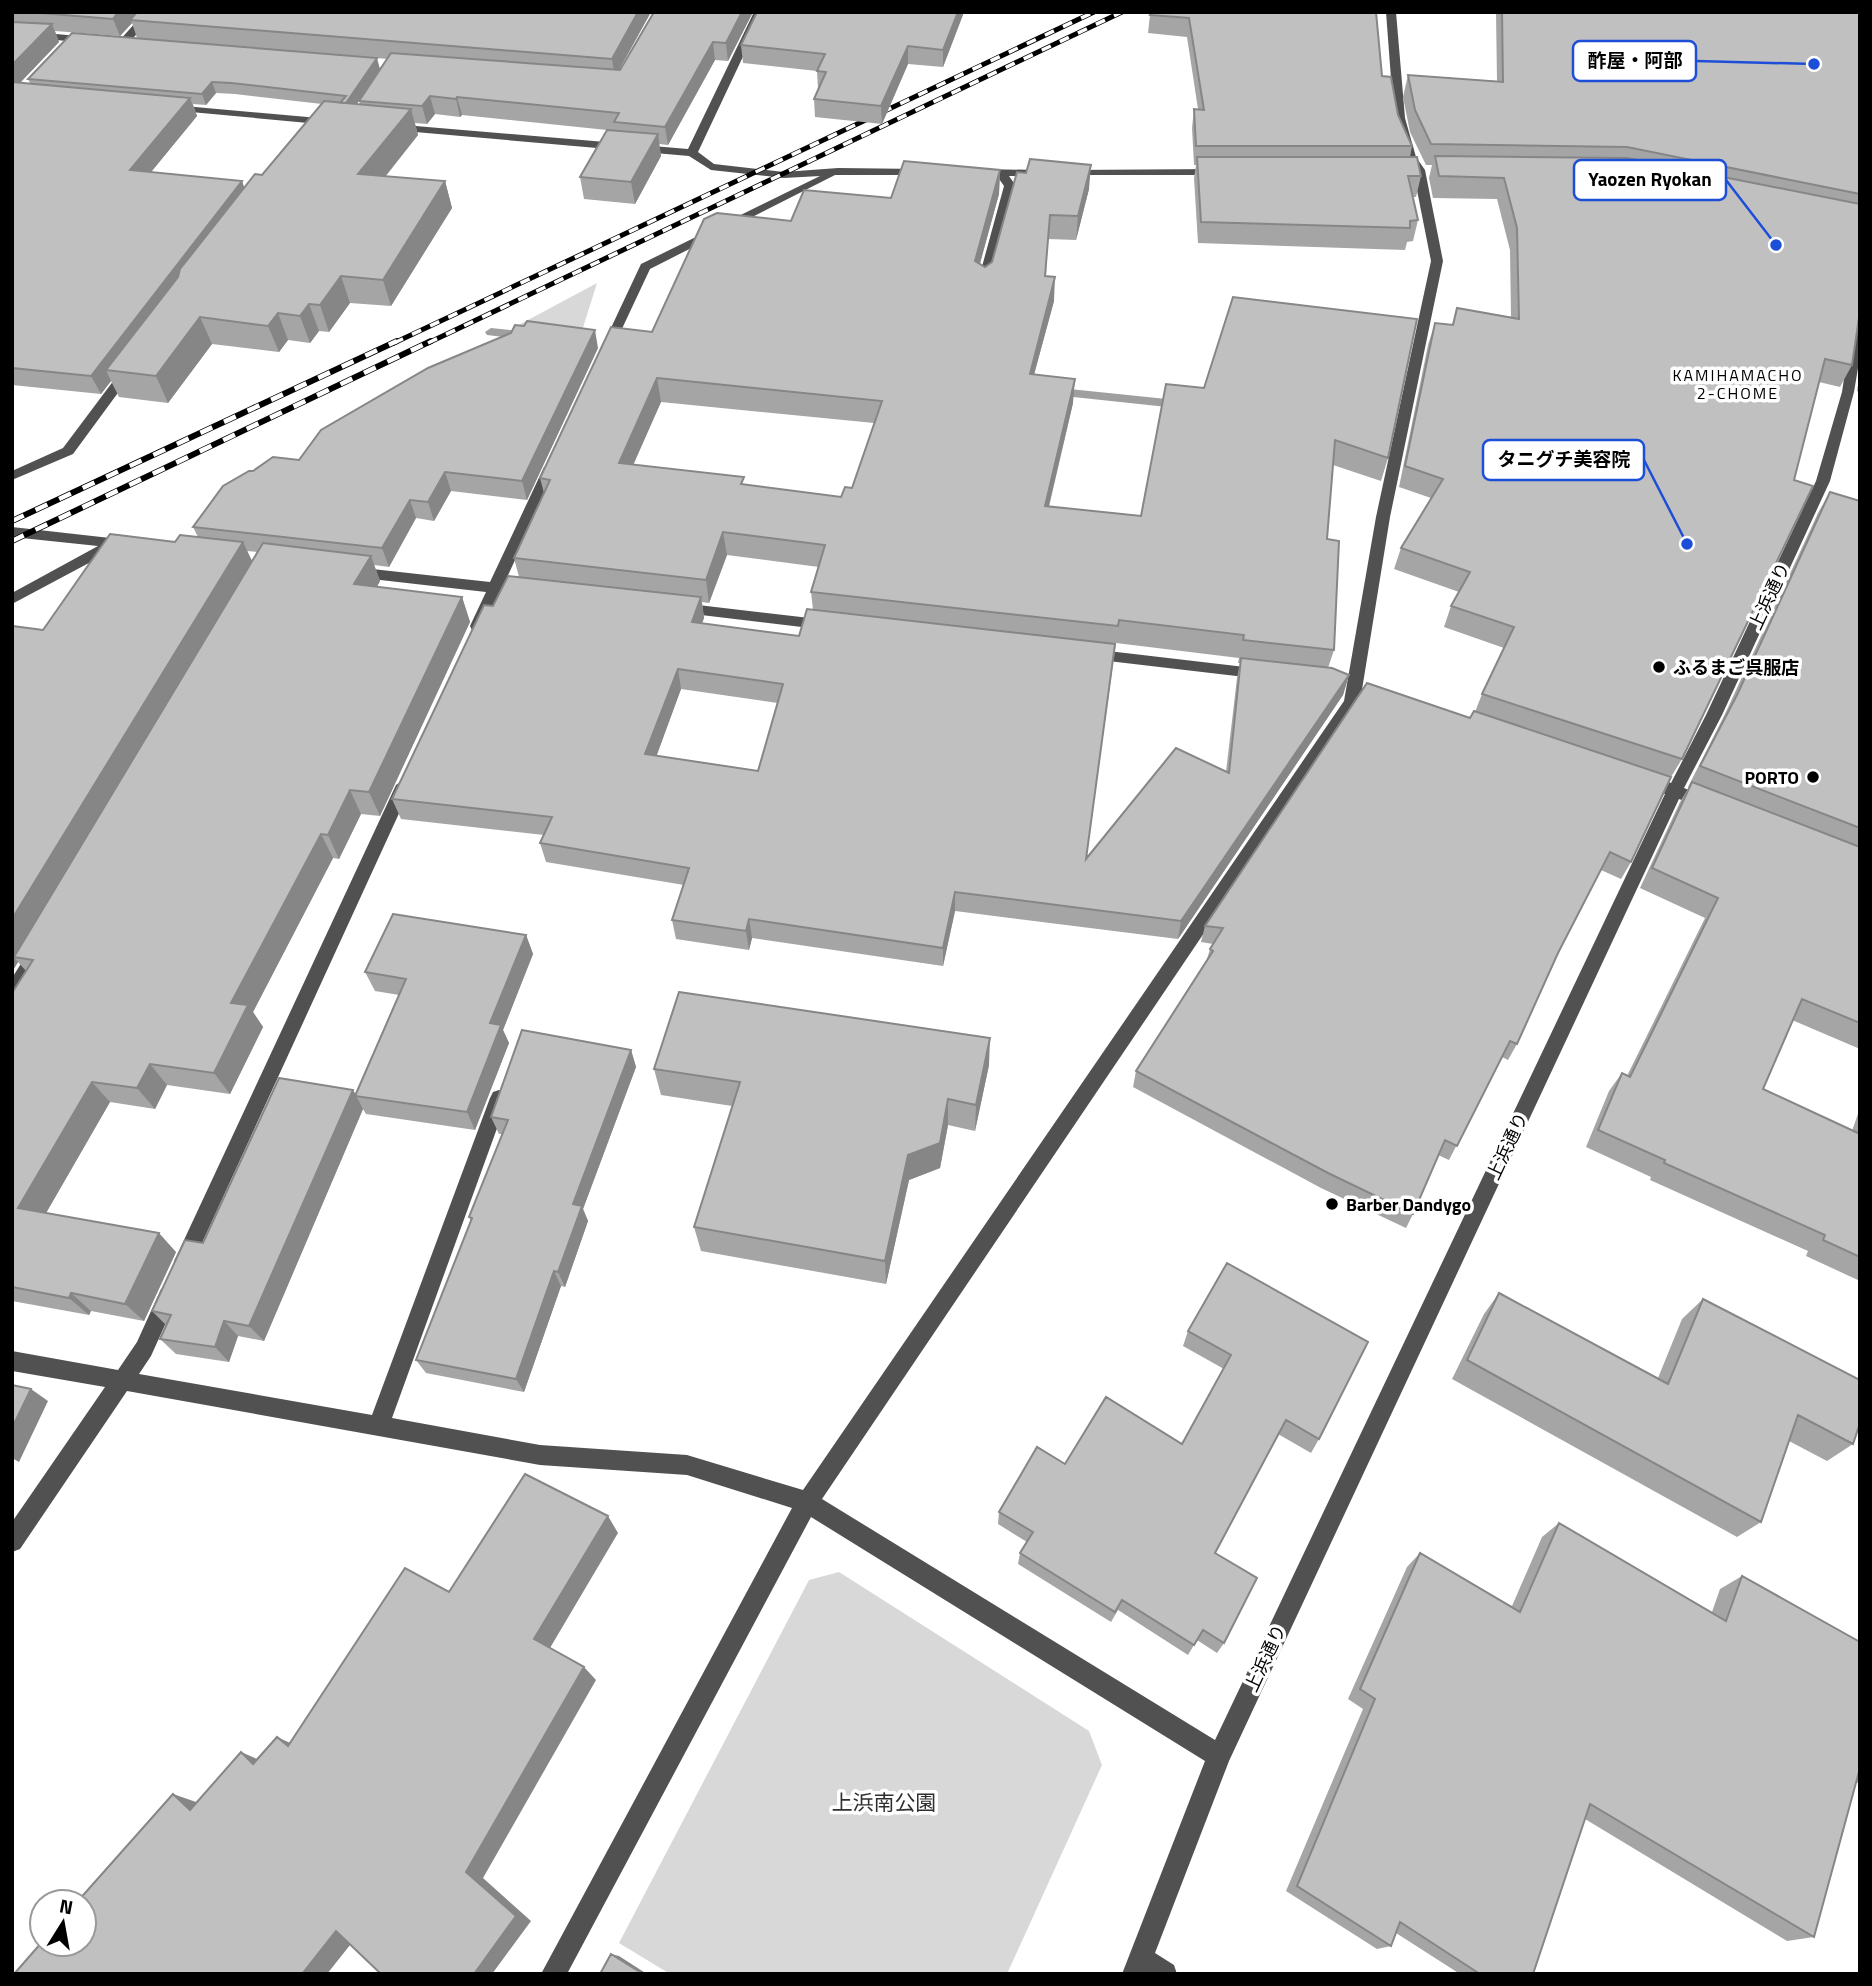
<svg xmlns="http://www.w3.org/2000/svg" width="1872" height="1986" font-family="'Titillium Web','Noto Sans JP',sans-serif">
<rect width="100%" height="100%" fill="#fff"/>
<path fill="#d8d8d8" d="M 597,283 L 581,334 L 513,328 Z
M 839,1572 L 1089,1731 L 1102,1765 L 1007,1974 L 670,1974 L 619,1943 L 809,1580 Z"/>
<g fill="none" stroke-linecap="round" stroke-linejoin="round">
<path fill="#9f9f9f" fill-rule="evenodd" d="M 491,328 L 530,332 L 536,336 L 530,340 L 487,335 L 485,332 Z
M 1050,387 L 1186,401 L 1193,405 L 1186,409 L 1045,394 L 1044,391 Z"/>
<path fill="#515151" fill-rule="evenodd" d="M 145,12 L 156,12 L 127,45 L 119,45 L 119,41 Z
M 754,12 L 764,12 L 698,152 L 714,164 L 784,172 L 838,168 L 921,169 L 927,172 L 921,175 L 835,175 L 650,269 L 612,350 L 608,351 L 602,347 L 641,264 L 820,176 L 784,178 L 711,170 L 689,156 L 392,130 L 386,127 L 392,124 L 688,149 Z
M 1386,12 L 1396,12 L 1405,118 L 1416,157 L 1425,170 L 1443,261 L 1390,517 L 1360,702 L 822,1499 L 1215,1740 L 1665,794 L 1639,783 L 1637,779 L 1645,773 L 1671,783 L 1706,715 L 1816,481 L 1842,392 L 1854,312 L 1860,308 L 1860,356 L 1854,392 L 1830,481 L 1722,715 L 1684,788 L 1713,800 L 1715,804 L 1707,810 L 1679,799 L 1229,1761 L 1155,1953 L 1174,1965 L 1177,1974 L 1122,1974 L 1205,1761 L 811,1517 L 567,1974 L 541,1974 L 792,1508 L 687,1475 L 540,1465 L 127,1391 L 20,1549 L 12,1552 L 12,1522 L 105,1387 L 12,1371 L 12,1351 L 118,1370 L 137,1342 L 161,1289 L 168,1287 L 175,1289 L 178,1296 L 151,1356 L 139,1374 L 372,1415 L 490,1098 L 493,1092 L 499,1090 L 505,1092 L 508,1098 L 392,1418 L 540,1445 L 687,1455 L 803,1490 L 1344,701 L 1376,517 L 1431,261 L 1413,170 L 1405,157 L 1394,118 Z
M 12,30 L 89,37 L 94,40 L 89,43 L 12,36 Z
M 173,105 L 330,119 L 335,122 L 330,125 L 169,110 L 169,106 Z
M 977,169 L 1040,170 L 1046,173 L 1040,176 L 1009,176 L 1016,186 L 989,285 L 983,289 L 977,285 L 1004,186 L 997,176 L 973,174 L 971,172 Z
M 1068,170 L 1219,169 L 1225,172 L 1219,175 L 1064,175 L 1064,171 Z
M 128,367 L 134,371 L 73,454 L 12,480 L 12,471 L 63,448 L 123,368 Z
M 551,463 L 558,467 L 504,584 L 525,586 L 532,591 L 525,596 L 500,593 L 482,630 L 472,630 L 470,626 L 486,592 L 354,577 L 347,572 L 354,567 L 490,582 L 544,467 Z
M 12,527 L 128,540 L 135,545 L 128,550 L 117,548 L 12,604 L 12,593 L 98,546 L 12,537 Z
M 681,603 L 827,620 L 834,625 L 827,630 L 676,612 L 674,608 Z
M 1091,649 L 1262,669 L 1270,674 L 1262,679 L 1091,659 L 1084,654 Z
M 404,779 L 412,785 L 191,1267 L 184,1270 L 177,1267 L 174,1261 L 177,1255 L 396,785 Z
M 38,944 L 44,946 L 47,951 L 18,999 L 12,1001 L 12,978 L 32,946 Z"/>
<defs>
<path id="rail-far1" d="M 394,343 L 1094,12
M 428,343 L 1122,12"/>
<path id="rail" d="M 12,521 L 397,341
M 12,541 L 431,341"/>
</defs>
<use href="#rail-far1" stroke="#000" stroke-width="5"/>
<use href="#rail" stroke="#000" stroke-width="6"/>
<use href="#rail-far1" stroke="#fff" stroke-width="3.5" stroke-dasharray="10" stroke-linecap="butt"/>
<use href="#rail" stroke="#fff" stroke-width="4.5" stroke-dasharray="13" stroke-linecap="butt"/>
</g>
<path fill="#a5a5a5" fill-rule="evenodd" d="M 12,12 L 651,12 L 619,70 L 620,70 L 654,12 L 753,12 L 728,61 L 715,60 L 668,145 L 659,144 L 661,156 L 635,204 L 584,199 L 580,177 L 607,130 L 462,115 L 460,117 L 435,114 L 427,124 L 415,123 L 418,135 L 386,176 L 445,181 L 452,208 L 391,306 L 350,303 L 329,332 L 319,331 L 310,343 L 288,340 L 279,352 L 212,344 L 168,403 L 119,397 L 111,381 L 101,394 L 12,385 ZM 132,23 L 137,38 L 388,59 L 359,101 L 360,104 L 357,104 L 377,58 L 28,79 L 30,83 L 20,83 L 59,42 L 55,31 L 120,36 ZM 216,93 L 235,94 L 322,104 L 262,175 L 244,188 L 242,181 L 151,172 L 197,116 L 193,104 L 206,105 Z
M 964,12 L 943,67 L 908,64 L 882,124 L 815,117 L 814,99 L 818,89 L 817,71 L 743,63 L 741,45 Z
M 1376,12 L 1382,76 L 1412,146 L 1410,157 L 1421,176 L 1416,197 L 1413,197 L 1418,220 L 1413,241 L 1407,242 L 1405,250 L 1198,243 L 1194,178 L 1196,165 L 1194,165 L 1192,128 L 1194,109 L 1198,109 L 1187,37 L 1148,33 L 1150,15 Z
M 1496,12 L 1860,12 L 1860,311 L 1852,365 L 1840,387 L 1819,382 L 1682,759 L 1671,777 L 1631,862 L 1621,879 L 1601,870 L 1558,953 L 1517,1044 L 1508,1060 L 1502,1057 L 1449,1160 L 1438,1155 L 1413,1214 L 1406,1228 L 1321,1188 L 1133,1087 L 1136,1071 L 1207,959 L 1210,949 L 1213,944 L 1201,942 L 1205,926 L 1470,718 L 1475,712 L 1482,694 L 1504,648 L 1444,627 L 1451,606 L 1459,592 L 1394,569 L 1401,548 L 1431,498 L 1399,487 L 1428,345 L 1435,323 L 1452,325 L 1457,308 L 1511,317 L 1510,250 L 1497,199 L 1433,198 L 1429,178 L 1432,165 L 1426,165 L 1410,132 L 1403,97 L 1408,75 L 1497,81 Z
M 1000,170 L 999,194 L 980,264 L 985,267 L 992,262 L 1017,172 L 1089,189 L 1076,240 L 1048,239 L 1046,276 L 1054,301 L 1034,374 L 1073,403 L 1049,507 L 1141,516 L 1166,384 L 1388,458 L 1381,481 L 1333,465 L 1327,539 L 1334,650 L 1328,668 L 1349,675 L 1343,695 L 1178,939 L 955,911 L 943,966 L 752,938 L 749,950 L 676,939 L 672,920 L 684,885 L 546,862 L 540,843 L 544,835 L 401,819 L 392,799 L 493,606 L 519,577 L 514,558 L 544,493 L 540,478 L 652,332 L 791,221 L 891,198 ZM 661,402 L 874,423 L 852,488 L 841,497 L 745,485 L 633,464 ZM 727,555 L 819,567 L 811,592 L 813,610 L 799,636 L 702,623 L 704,618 L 702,602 L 709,603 ZM 1116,643 L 1239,658 L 1238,663 L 1240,663 L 1237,678 L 1226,772 L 1086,858 ZM 681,689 L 778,703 L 758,771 L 656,756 Z
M 598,348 L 527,500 L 451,491 L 434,521 L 416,518 L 389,567 L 374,565 L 380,581 L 377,587 L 462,597 L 470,622 L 380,816 L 361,814 L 339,859 L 333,858 L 253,1012 L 263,1027 L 230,1094 L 167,1085 L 155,1109 L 110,1102 L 46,1213 L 176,1252 L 144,1321 L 91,1311 L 89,1315 L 12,1301 L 12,993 L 26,971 L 18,962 L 12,972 L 12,626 L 43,630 L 175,542 L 198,537 L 193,527 L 253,471 L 299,460 ZM 247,551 L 258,552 L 252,562 Z
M 1860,373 L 1860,392 L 1857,391 Z
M 1830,492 L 1860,501 L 1860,1049 L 1792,1020 L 1763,1089 L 1852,1131 L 1860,1108 L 1860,1281 L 1806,1256 L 1808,1251 L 1650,1180 L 1651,1177 L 1586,1147 L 1609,1091 L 1622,1073 L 1627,1076 L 1705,918 L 1640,888 L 1680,802 L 1689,787 L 1688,787 L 1724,716 L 1818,513 Z
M 526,935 L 533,954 L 503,1030 L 509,1043 L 475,1130 L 366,1114 L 363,1109 L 264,1341 L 238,1336 L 229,1362 L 176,1354 L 160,1339 L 166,1325 L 152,1311 L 203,1243 L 353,1090 L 356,1095 L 399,995 L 375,991 L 365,972 Z
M 631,1050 L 636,1067 L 583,1209 L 588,1221 L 565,1287 L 561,1286 L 524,1392 L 426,1373 L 416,1360 L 471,1221 L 469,1217 L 502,1134 L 499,1134 L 491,1117 Z
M 989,1065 L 975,1131 L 948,1125 L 940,1168 L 909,1180 L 886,1284 L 701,1251 L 694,1227 L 732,1106 L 661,1095 L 654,1069 Z
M 1227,1263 L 1319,1439 L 1311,1453 L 1278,1434 L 1215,1553 L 1224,1643 L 1217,1653 L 1197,1640 L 1188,1655 L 1118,1610 L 1111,1622 L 1018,1564 L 1020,1553 L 1027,1542 L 998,1524 L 999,1512 L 1065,1464 L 1182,1444 L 1224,1369 L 1183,1346 L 1188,1331 Z
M 1499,1293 L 1658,1378 L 1682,1319 L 1703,1299 L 1853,1444 L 1827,1461 L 1789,1441 L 1761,1522 L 1737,1537 L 1452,1379 L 1484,1314 Z
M 1559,1523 L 1712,1612 L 1720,1589 L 1742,1576 L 1860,1642 L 1860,1784 L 1856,1782 L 1814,1937 L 1787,1941 L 1585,1819 L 1533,1974 L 1460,1974 L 1396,1933 L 1391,1946 L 1377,1949 L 1286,1891 L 1363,1709 L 1348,1699 L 1407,1567 L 1420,1553 L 1512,1606 L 1542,1537 Z"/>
<path fill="#868686" d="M 118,12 L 141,12 L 130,20 L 132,23 L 120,36 L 113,19 Z
M 638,12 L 651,12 L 615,77 L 612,59 Z
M 742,12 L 753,12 L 728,61 L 726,43 Z
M 958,12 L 964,12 L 943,67 L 943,50 Z
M 52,24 L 59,42 L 15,88 L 12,89 L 12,65 Z
M 713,42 L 715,60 L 668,145 L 665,127 Z
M 908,46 L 908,64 L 882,124 L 881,106 Z
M 377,58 L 380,69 L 348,117 L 344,106 Z
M 212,82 L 216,93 L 206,105 L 202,94 Z
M 430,96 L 435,114 L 427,124 L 422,106 Z
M 457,97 L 462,115 L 460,117 L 456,99 Z
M 190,98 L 197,116 L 138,188 L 130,170 Z
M 411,109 L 418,135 L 366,200 L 358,174 Z
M 658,134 L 661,156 L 635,204 L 631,182 Z
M 1091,165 L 1089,189 L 1076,240 L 1078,216 Z
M 1000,170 L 999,194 L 974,284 L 975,261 Z
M 242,181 L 248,199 L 106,370 L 111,381 L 101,394 L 91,376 Z
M 445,181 L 452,208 L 391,306 L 383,280 Z
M 341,276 L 350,303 L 329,332 L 320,305 Z
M 1055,277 L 1054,301 L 1028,397 L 1030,374 Z
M 309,304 L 319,331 L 310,343 L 300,316 Z
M 278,313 L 288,340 L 279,352 L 268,326 Z
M 200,317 L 212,344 L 168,403 L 156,376 Z
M 595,330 L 598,348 L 527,500 L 522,481 Z
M 657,378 L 661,402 L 624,486 L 619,463 Z
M 1075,379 L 1073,403 L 1043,530 L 1045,506 Z
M 445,472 L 451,491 L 434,521 L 428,502 Z
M 410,500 L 416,518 L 389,567 L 382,548 Z
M 723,532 L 727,555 L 709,603 L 706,580 Z
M 243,542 L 255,567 L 14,957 L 18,962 L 12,972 L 12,919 Z
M 371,556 L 380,581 L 364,609 L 354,584 Z
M 462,597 L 470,622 L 380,816 L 369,792 Z
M 701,597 L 704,618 L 695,642 L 692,622 Z
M 678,669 L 681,689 L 650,774 L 645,754 Z
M 1349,675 L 1343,695 L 1178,939 L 1181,921 Z
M 350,790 L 361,814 L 339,859 L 328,835 Z
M 321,834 L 333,858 L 253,1012 L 263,1027 L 230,1094 L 214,1073 L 231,1003 Z
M 955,892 L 955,911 L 943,966 L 943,948 Z
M 749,919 L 752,938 L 749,950 L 746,931 Z
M 526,935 L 533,954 L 503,1030 L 509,1043 L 475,1130 L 467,1112 L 490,1023 Z
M 990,1038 L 989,1065 L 975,1131 L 976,1105 Z
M 631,1050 L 636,1067 L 583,1209 L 588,1221 L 565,1287 L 558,1272 L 573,1204 Z
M 150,1064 L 167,1085 L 155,1109 L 137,1088 Z
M 92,1082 L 110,1102 L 38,1227 L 18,1208 Z
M 353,1090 L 363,1109 L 264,1341 L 249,1326 Z
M 948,1099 L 948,1125 L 940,1168 L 909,1180 L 886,1284 L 885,1261 L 908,1155 Z
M 159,1233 L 176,1252 L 144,1321 L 125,1304 Z
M 554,1271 L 561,1286 L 524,1392 L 516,1379 Z
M 71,1293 L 91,1311 L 89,1315 L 69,1298 Z
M 224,1321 L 238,1336 L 229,1362 L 215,1347 Z
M 31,1389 L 48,1401 L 19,1462 L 12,1458 L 12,1428 Z
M 608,1516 L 618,1533 L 547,1653 L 534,1639 Z
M 584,1667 L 596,1680 L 483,1878 L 531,1921 L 492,1974 L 474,1974 L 466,1872 Z
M 277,1737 L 299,1747 L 288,1746 Z
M 241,1752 L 264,1762 L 253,1764 Z
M 173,1794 L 199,1803 L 190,1810 Z
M 336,1931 L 358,1935 L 327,1974 L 302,1974 Z
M 611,1954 L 619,1956 L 647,1974 L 643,1974 Z"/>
<path fill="#c0c0c0" stroke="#868686" stroke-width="2" fill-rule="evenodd" d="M 27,12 L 118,12 L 113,19 Z
M 137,12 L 638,12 L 612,59 L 130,20 Z
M 654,12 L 742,12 L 726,43 L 713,42 L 665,127 L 614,122 L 619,113 L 457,97 L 456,99 L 430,96 L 422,106 L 359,101 L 391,53 L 620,70 Z
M 757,12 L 958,12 L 943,50 L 908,46 L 881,106 L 814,99 L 826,72 L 817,71 L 825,54 L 741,45 Z
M 1152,12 L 1376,12 L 1382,76 L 1391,77 L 1398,115 L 1412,146 L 1196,146 L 1194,109 L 1204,110 L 1189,18 L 1150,15 Z
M 1502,12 L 1860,12 L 1860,194 L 1627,147 L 1431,144 L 1415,110 L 1408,75 L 1503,82 Z
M 12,22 L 52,24 L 12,65 Z
M 72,33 L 377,58 L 346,103 L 340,103 L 346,96 L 231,83 L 212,82 L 202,94 L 28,79 Z
M 12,82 L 190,98 L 130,170 L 242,181 L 91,376 L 12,368 Z
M 324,101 L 411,109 L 358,174 L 445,181 L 383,280 L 341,276 L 320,305 L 309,304 L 300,316 L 278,313 L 268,326 L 200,317 L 156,376 L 106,370 L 178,277 L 180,269 L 255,174 L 262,175 Z
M 607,130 L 658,134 L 631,182 L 580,177 Z
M 1435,156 L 1627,158 L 1860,204 L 1860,311 L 1852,365 L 1825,359 L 1794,480 L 1813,486 L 1682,759 L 1482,694 L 1514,627 L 1451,606 L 1470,572 L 1401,548 L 1443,479 L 1405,466 L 1435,323 L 1453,325 L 1457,308 L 1519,319 L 1517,228 L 1504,178 L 1439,176 Z
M 1197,157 L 1417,157 L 1421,176 L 1408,176 L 1418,220 L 1410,221 L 1410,228 L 1201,222 Z
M 1030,159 L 1091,165 L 1078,216 L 1050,215 L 1045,276 L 1055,277 L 1030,374 L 1075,379 L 1045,506 L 1141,516 L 1166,384 L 1204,388 L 1233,297 L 1417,319 L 1388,458 L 1335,440 L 1327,539 L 1339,541 L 1334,650 L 1243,640 L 1244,635 L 1119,620 L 1118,626 L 811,592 L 825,545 L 723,532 L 706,580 L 514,558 L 550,480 L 540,478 L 611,327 L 652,332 L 704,219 L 717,213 L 791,221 L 804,190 L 891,198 L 904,161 L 1000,170 L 975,261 L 985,267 L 992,262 L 1017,172 L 1026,173 ZM 657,378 L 882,401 L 852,488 L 845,487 L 841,497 L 741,484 L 744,477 L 619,463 Z
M 527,321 L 595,330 L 522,481 L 445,472 L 428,502 L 410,500 L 382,548 L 193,527 L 223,486 L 249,471 L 253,471 L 273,457 L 299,460 L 321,430 L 428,368 L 511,333 L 515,325 L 524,326 Z
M 1830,492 L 1860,501 L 1860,828 L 1700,766 L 1737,695 Z
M 110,534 L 175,542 L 180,535 L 243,542 L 12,919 L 12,626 L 43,630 Z
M 263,543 L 371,556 L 354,584 L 462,597 L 369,792 L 350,790 L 328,835 L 321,834 L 231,1003 L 248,1005 L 214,1073 L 150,1064 L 137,1088 L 92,1082 L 18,1208 L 159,1233 L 125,1304 L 71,1293 L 69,1298 L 12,1287 L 12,993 L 33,960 L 14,957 Z
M 508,576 L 701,597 L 692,622 L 799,636 L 807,609 L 1115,644 L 1086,859 L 1176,748 L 1229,773 L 1241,658 L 1332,668 L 1349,675 L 1181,921 L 955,892 L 943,948 L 749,919 L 746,931 L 672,920 L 689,868 L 540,843 L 552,817 L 392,799 L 484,605 L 493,606 ZM 678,669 L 783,684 L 758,771 L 645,754 Z
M 1367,683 L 1470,718 L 1474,711 L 1671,777 L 1631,862 L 1610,852 L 1558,953 L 1517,1044 L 1510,1041 L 1457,1146 L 1445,1140 L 1413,1214 L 1328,1173 L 1136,1071 L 1213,951 L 1210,949 L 1223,928 L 1205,926 Z
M 1692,782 L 1860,847 L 1860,1023 L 1802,999 L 1763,1089 L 1860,1134 L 1860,1257 L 1823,1240 L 1825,1235 L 1664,1163 L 1665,1160 L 1598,1130 L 1622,1073 L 1630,1077 L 1718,898 L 1652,868 Z
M 393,914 L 526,935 L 490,1023 L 501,1025 L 467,1112 L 355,1096 L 406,979 L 365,972 Z
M 679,992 L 990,1038 L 976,1105 L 948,1099 L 940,1143 L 908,1155 L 885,1261 L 694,1227 L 740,1082 L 654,1069 Z
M 522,1030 L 631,1050 L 573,1204 L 582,1206 L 558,1272 L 554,1271 L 516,1379 L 416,1360 L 472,1218 L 469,1217 L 508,1120 L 491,1117 Z
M 279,1078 L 353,1090 L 249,1326 L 224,1321 L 215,1347 L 160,1339 L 171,1315 L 152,1311 L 185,1240 L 203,1243 Z
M 1227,1263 L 1368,1342 L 1319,1439 L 1286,1420 L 1215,1553 L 1257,1578 L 1224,1643 L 1203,1630 L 1194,1645 L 1122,1600 L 1115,1612 L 1020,1553 L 1033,1532 L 999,1512 L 1037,1447 L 1065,1464 L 1106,1397 L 1182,1444 L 1231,1355 L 1188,1331 Z
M 1499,1293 L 1668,1384 L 1703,1299 L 1860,1380 L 1860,1423 L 1853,1444 L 1798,1415 L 1761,1522 L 1467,1360 Z
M 12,1385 L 31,1389 L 12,1428 Z
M 525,1474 L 608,1516 L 534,1639 L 584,1667 L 466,1872 L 516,1916 L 474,1974 L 381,1974 L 336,1931 L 302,1974 L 14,1974 L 42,1942 L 42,1944 L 84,1944 L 84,1902 L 77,1902 L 173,1794 L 190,1810 L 241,1752 L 253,1764 L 277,1737 L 288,1746 L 405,1568 L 449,1592 Z
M 1559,1523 L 1726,1621 L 1742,1576 L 1860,1642 L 1860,1768 L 1814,1937 L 1590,1804 L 1533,1974 L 1480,1974 L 1400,1922 L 1391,1946 L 1297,1886 L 1375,1699 L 1360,1689 L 1420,1553 L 1520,1612 Z
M 611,1954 L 643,1974 L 600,1974 Z"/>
<g fill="#000" stroke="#fff" stroke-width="2.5">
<circle cx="1659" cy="667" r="7"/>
<circle cx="1813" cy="777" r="7"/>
<circle cx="1332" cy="1204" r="7"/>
</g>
<g text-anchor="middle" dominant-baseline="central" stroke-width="7" stroke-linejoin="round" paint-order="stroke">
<g font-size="16" letter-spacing="2" fill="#000" stroke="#fff">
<text x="1738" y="375">KAMIHAMACHO<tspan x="1738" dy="18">2-CHOME</tspan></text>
</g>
<g font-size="18" fill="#000" stroke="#fff">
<text transform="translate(1769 596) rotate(-65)">上浜通り</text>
<text transform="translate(1507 1146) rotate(-65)">上浜通り</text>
<text transform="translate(1265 1658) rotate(-65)">上浜通り</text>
</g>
<g font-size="18" font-weight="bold" fill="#000" stroke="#fff" text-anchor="start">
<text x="1673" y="667">ふるまご呉服店</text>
<text x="1799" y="777" text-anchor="end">PORTO</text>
<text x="1346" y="1204">Barber Dandygo</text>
</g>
<g font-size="21" fill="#2f2f2f" stroke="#fff">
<text x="884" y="1802">上浜南公園</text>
</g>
</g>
<path fill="none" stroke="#1d4ed8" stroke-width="2.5" d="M1814 64L1696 61M1776 245L1726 180M1687 544L1644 460"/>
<g fill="#1d4ed8" stroke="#fff" stroke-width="2.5">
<circle cx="1814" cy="64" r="7"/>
<circle cx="1776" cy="245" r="7"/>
<circle cx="1687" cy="544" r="7"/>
</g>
<g fill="#fff" stroke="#1d4ed8" stroke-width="2.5">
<rect x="1573" y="41" width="123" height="40" rx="7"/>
<rect x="1574" y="160" width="152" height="40" rx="7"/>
<rect x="1483" y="440" width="161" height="40" rx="7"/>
</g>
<g font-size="19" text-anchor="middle" font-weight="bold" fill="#000">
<text x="1635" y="67">酢屋・阿部</text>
<text x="1650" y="186">Yaozen Ryokan</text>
<text x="1564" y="466">タニグチ美容院</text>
</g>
<rect width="1872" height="1986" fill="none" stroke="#000000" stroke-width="28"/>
<g transform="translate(63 1923) rotate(11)"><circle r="33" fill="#ffffff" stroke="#999999" stroke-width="2"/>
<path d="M0-5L12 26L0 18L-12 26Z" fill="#000000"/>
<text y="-10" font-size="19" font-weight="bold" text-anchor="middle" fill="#000000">N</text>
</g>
</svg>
